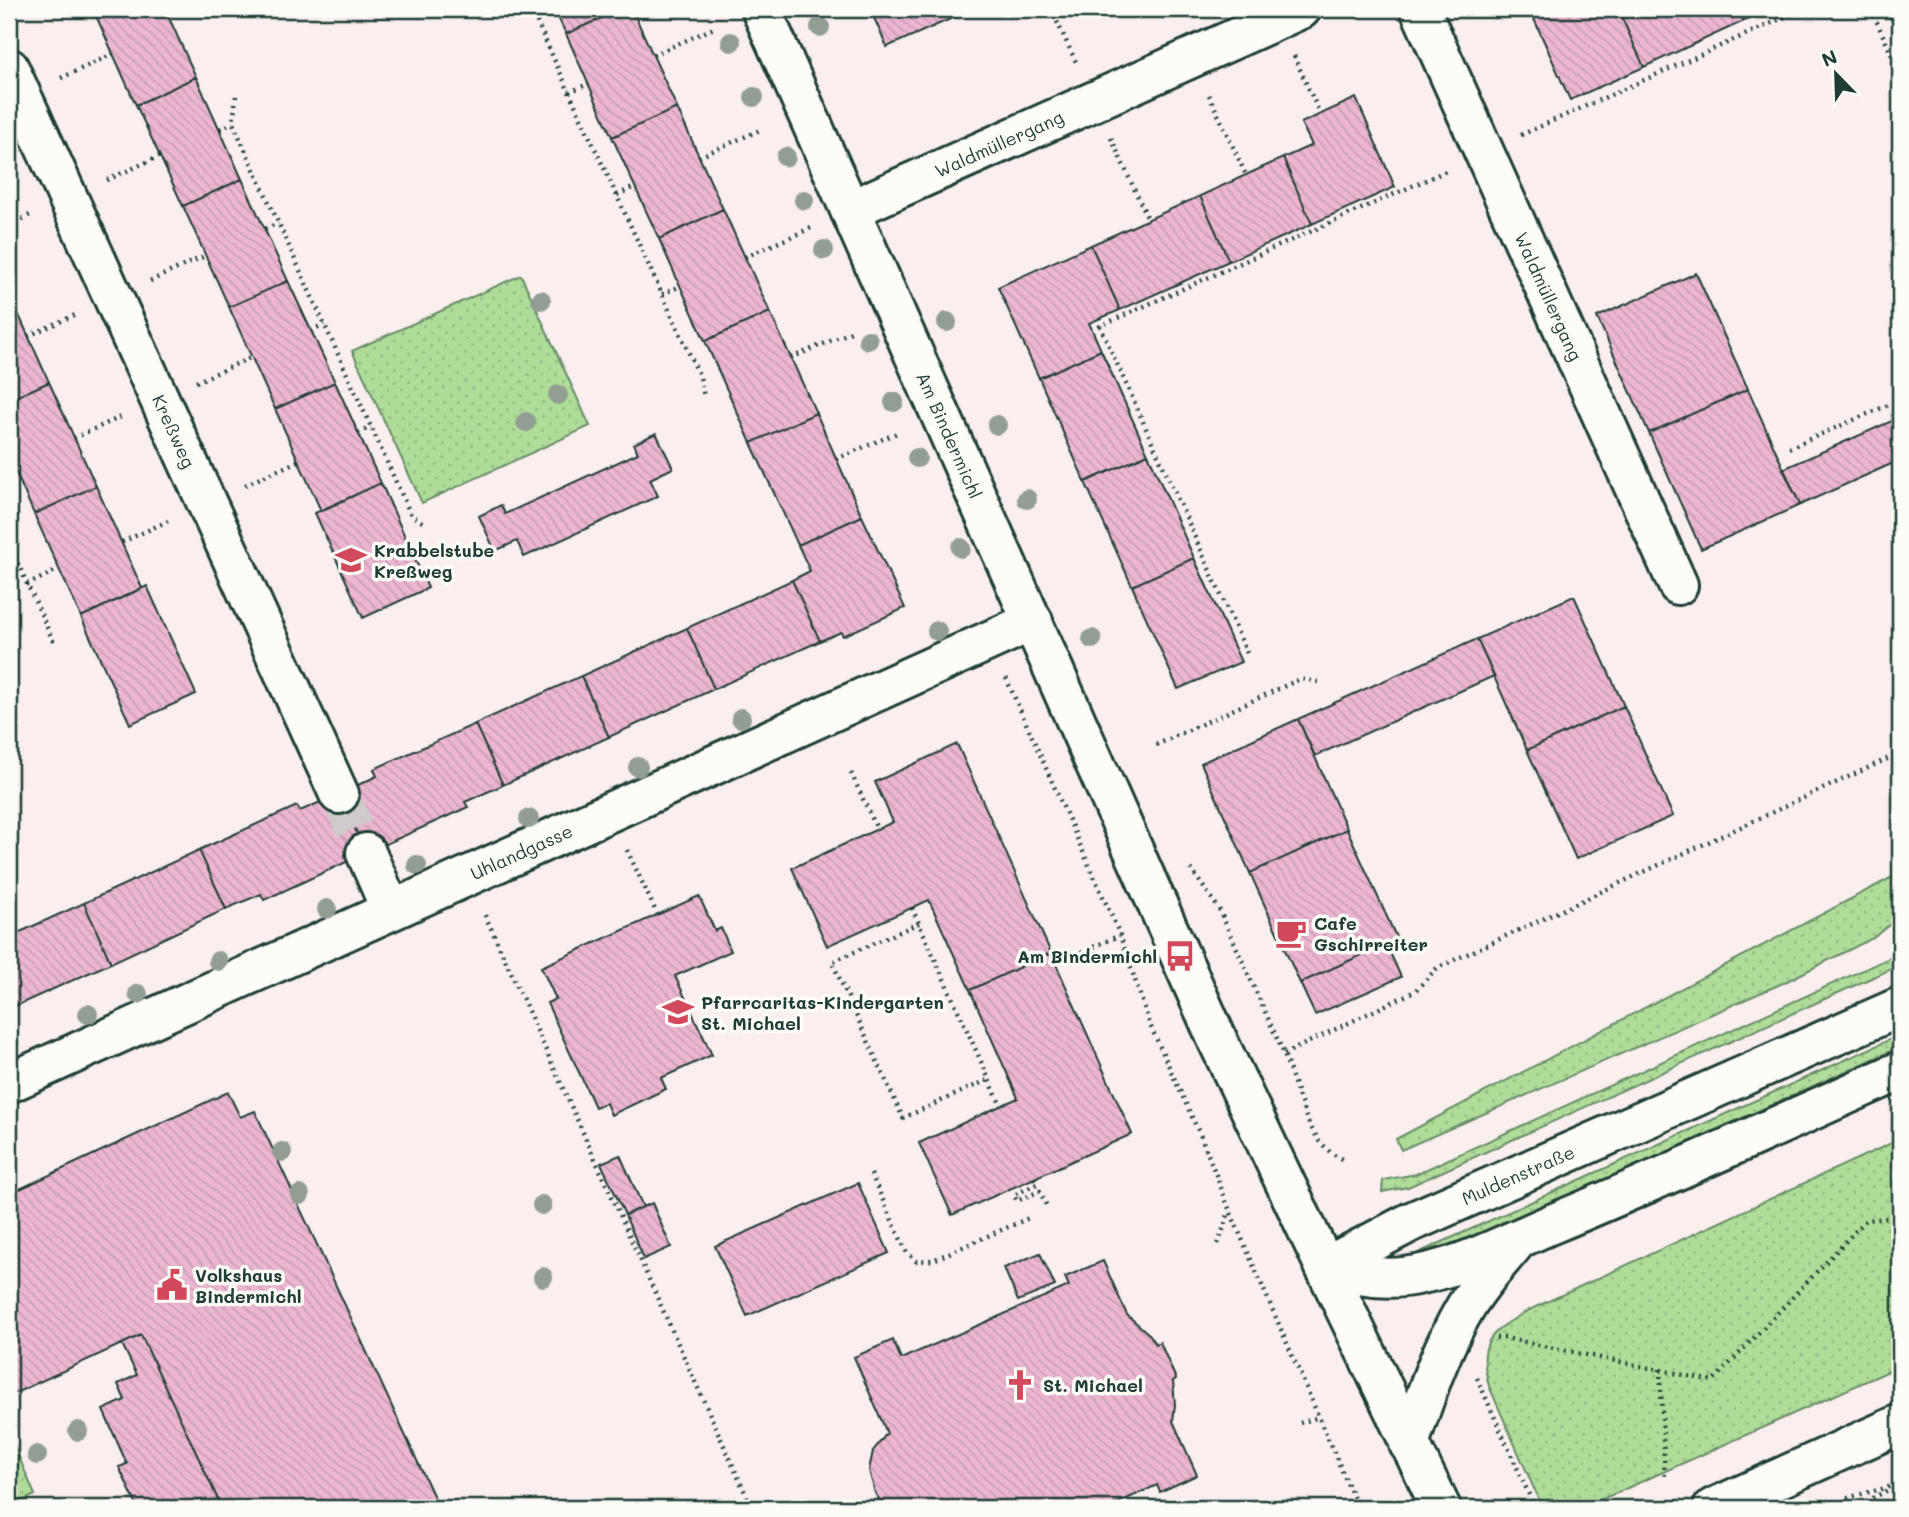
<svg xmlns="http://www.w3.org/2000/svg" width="1909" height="1517" font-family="Mali,sans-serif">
<defs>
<pattern id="green-dots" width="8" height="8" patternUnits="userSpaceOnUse" patternTransform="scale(1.75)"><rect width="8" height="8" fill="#b0dc9a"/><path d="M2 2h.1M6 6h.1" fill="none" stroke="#97be85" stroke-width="1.8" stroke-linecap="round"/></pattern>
<pattern id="building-back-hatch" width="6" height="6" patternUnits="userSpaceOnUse" patternTransform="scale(1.75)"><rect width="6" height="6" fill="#ecb6d1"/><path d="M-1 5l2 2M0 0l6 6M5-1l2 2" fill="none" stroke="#ca9db4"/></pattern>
</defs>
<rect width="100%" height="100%" fill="#faeeef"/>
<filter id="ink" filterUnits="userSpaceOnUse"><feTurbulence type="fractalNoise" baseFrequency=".0143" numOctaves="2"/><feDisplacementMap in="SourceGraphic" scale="14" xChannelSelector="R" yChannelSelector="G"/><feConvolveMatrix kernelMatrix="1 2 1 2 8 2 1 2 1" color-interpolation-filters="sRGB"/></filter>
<g filter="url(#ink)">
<path fill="url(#green-dots)" stroke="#688c67" stroke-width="2" d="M 521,275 L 590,426 L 422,503 L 352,351 Z
M 1900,873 L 1900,916 L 1873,938 L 1783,983 L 1401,1150 L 1396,1139 Z
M 1900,953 L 1900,965 L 1408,1187 L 1382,1192 L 1383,1180 L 1416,1174 Z
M 1900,1035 L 1900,1047 L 1477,1237 L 1418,1253 Z
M 1900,1139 L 1900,1366 L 1605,1498 C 1580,1506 1563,1514 1539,1500 L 1489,1386 C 1477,1341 1490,1333 1527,1311 Z
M 11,1438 L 35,1495 L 9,1507 L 9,1439 Z"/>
<path fill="url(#building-back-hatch)" stroke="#1f3d34" stroke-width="2" d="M 93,9 L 165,9 L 196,77 L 136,105 Z
M 554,9 L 622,9 L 566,34 Z
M 622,9 L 632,9 L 677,108 L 612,137 L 566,34 Z
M 870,9 L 973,9 L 887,47 Z
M 1532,9 L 1618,9 L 1644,67 L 1570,100 L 1530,10 Z
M 1618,9 L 1738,9 L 1744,21 L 1644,67 Z
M 1738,9 L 1771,9 L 1744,21 Z
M 1886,9 L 1900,9 L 1900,39 Z
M 196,77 L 242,179 L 183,206 L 136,105 Z
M 1356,98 L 1395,187 L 1312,224 L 1283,158 L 1312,145 L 1301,123 Z
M 677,108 L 723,209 L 659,239 L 612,137 Z
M 1283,158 L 1312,224 L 1229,261 L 1200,196 Z
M 242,179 L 288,281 L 229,307 L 183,206 Z
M 1200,196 L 1229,261 L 1120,310 L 1091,245 Z
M 723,209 L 770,312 L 705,341 L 659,239 Z
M 1091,245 L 1120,310 L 1089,323 L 1101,350 L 1039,378 L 998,287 Z
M 1696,273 L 1748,389 L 1649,433 L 1597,317 Z
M 288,281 L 335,382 L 275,409 L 229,307 Z
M 9,293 L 49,382 L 9,400 Z
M 770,312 L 816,413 L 751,443 L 705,341 Z
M 1101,350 L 1148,454 L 1085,482 L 1039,378 Z
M 49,382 L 96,486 L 34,514 L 9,457 L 9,400 Z
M 335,382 L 381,483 L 321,511 L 275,409 Z
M 1748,389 L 1800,505 L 1701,549 L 1649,433 Z
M 816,413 L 862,516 L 798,545 L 751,443 Z
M 1894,420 L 1900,435 L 1900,460 L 1800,505 L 1783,469 Z
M 656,433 L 673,468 L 650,479 L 658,496 L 524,557 L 517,541 L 495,551 L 479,516 L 501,505 L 505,514 L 638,453 L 634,444 Z
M 1148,454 L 1194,558 L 1132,586 L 1085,482 Z
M 381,483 L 428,588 L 363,618 L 315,513 Z
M 96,486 L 142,588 L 81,617 L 34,514 Z
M 862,516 L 905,608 L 843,636 L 841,632 L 820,641 L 792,580 L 810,571 L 798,545 Z
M 1194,558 L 1241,662 L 1178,689 L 1132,586 Z
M 792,580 L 820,641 L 714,689 L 687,628 Z
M 147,586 L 196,694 L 130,724 L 81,617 Z
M 1574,596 L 1624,706 L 1527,750 L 1477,639 Z
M 687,628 L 714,689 L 609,737 L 581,676 Z
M 1477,639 L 1494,676 L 1315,756 L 1298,719 Z
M 581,676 L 609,737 L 503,785 L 475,724 Z
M 1624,706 L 1673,816 L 1576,859 L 1527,750 Z
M 1298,719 L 1347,829 L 1250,873 L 1201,763 Z
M 475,724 L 503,785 L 465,802 L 468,807 L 366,853 L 339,794 L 377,776 L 374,769 Z
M 957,744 L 1051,953 L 970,990 L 929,900 L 827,946 L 792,868 L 893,822 L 875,782 Z
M 339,794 L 366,853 L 264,900 L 261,894 L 226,909 L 199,850 L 297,806 L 300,811 Z
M 1347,829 L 1397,939 L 1300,983 L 1250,873 Z
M 199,850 L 226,909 L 111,963 L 84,903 Z
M 699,896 L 715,931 L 721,928 L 731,951 L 675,976 L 712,1055 L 661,1078 L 666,1089 L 611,1115 L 606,1103 L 595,1107 L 547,1003 L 556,999 L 541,967 Z
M 84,903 L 111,963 L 9,1009 L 9,937 Z
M 1386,944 L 1401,977 L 1315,1015 L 1300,983 Z
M 1051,953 L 1132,1134 L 952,1215 L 919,1143 L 1018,1098 L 970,990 Z
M 228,1092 L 240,1117 L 255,1111 L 439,1508 L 222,1508 L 141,1335 L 9,1396 L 9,1194 Z
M 620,1155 L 643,1207 L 625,1215 L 601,1163 Z
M 858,1183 L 889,1253 L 747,1316 L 715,1246 Z
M 652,1203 L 671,1247 L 644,1259 L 625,1215 Z
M 1040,1253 L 1055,1286 L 1018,1301 L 1004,1268 Z
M 1103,1261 L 1127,1315 L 1150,1335 L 1156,1344 L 1160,1342 L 1168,1361 L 1176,1379 L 1173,1381 L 1175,1405 L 1173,1421 L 1197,1475 L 1160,1492 L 1157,1485 L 1107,1508 L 885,1508 L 875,1493 L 869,1470 L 873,1451 L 887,1433 L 854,1357 L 893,1340 L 901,1359 L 1069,1286 L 1065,1277 Z
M 141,1335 L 222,1508 L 138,1508 L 119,1467 L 127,1464 L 103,1410 L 125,1400 L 118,1384 L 137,1375 L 122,1344 Z"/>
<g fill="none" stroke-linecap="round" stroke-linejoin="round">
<path stroke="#cecbca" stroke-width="38" stroke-dasharray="38 19" stroke-linecap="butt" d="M 339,794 L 366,853"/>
<defs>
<g id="minor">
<path id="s1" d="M 1420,9 L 1678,585"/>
<path id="s2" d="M 9,68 L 339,794"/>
<path id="s3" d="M 850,210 L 1301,9"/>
<path d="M 366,853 L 391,910"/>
<path id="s4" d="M 9,1083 L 1033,621"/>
<path d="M 1713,1508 L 1900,1424"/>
</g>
<g id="tertiary">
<path id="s5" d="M 761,9 L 1217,1039 L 1325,1267"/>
</g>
<g id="secondary">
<path id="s6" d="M 1325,1267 L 1411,1222 L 1900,1007"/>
<path d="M 1325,1267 C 1351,1274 1377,1280 1404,1277 C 1456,1271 1506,1243 1554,1223 C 1670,1175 1785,1122 1900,1071"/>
<path d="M 1325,1267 L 1441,1508"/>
<path d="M 1409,1444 C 1425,1397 1440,1350 1465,1308 C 1479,1284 1498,1264 1515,1243"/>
</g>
</defs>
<use href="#minor" stroke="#1f3d34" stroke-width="44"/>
<use href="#tertiary" stroke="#1f3d34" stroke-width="44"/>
<use href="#secondary" stroke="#1f3d34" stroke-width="44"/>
<path stroke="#1f3d34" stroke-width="4.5" stroke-dasharray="2 5" stroke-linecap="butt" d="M 531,9 L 700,377 L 704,397
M 1051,9 L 1076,62
M 1169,9 L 1175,21
M 1871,9 L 1900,73
M 653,55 L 714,28
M 1294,56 L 1320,114
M 61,78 L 113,54
M 569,92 L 588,84
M 1209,95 L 1246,175
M 236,96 L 233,123 L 411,515 L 424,523
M 220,129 L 233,123
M 1521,135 L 1803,9
M 1111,138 L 1148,219
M 699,157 L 760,130
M 107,180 L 160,156
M 617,195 L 635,187
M 9,225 L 30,215
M 265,229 L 278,223
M 745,257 L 811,228
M 150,281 L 205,256
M 662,294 L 681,286
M 311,331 L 324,324
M 28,336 L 75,315
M 791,358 L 851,332
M 196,382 L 252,357
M 358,433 L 371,427
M 74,438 L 121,417
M 1789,448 L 1900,400
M 836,459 L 897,433
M 9,468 L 13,466
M 245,485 L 298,461
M 122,542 L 168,521
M 9,544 L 55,645
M 27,585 L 59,569
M 1247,653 L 1100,326 L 1448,170
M 1006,678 L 1120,935 L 1150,1025 L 1202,1139 L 1230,1211 L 1358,1508
M 1156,745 L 1300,679 L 1318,682
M 851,773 L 877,829
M 627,850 L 657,914
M 1191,869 L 1219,909 L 1284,1054 L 1307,1120 L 1319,1141 L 1331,1153 L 1345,1161
M 912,908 L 1001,1106
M 485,915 L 752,1508
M 919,923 L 832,962 L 903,1118 L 990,1079
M 1055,964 L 1120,935
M 1284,1054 L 1415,991 L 1437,968 L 1900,753
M 871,1174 L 906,1251 L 916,1261 L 933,1260 L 1031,1217
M 1034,1178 L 1037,1184 L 1014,1195 L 1017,1201 L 1040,1191 L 1048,1209
M 1893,1218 L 1900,1233
M 1218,1244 L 1229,1212
M 1496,1338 L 1505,1338 L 1713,1381 L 1866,1220 L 1900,1217
M 1660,1369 L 1665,1478
M 1477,1378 L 1535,1508
M 1300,1423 L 1319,1417
M 1847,1498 L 1900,1484
M 1854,1508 L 1890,1489"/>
<use href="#minor" stroke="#fdfcf7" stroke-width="38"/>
<use href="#tertiary" stroke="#fdfcf7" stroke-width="38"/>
<use href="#secondary" stroke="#fdfcf7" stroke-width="38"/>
</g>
<g fill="#929e93">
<circle cx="820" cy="27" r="10"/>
<circle cx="731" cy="42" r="10"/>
<circle cx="754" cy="97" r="10"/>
<circle cx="786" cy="157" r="10"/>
<circle cx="804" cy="200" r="10"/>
<circle cx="824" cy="250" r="10"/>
<circle cx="541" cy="300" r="10"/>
<circle cx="947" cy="322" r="10"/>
<circle cx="868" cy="340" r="10"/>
<circle cx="558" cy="395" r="10"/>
<circle cx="894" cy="402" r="10"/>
<circle cx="526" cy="422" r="10"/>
<circle cx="997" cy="425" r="10"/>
<circle cx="917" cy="458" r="10"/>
<circle cx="1027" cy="499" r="10"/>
<circle cx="961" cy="548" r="10"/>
<circle cx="937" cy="631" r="10"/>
<circle cx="1092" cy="639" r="10"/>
<circle cx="741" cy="718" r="10"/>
<circle cx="638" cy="767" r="10"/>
<circle cx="529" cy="819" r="10"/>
<circle cx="417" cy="865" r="10"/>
<circle cx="327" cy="909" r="10"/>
<circle cx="218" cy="961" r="10"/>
<circle cx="138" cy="994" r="10"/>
<circle cx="88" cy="1014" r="10"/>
<circle cx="282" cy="1152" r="10"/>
<circle cx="300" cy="1195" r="10"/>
<circle cx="542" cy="1205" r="10"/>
<circle cx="543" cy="1277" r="10"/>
<circle cx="78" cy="1431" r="10"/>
<circle cx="37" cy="1455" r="10"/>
</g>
</g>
<defs>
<symbol id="school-bare" viewBox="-9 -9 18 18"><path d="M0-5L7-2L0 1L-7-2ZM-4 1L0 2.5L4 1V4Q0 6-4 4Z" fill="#d1495b" stroke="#fdfcf7" stroke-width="2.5" paint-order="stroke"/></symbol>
<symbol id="cafe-bare" viewBox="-9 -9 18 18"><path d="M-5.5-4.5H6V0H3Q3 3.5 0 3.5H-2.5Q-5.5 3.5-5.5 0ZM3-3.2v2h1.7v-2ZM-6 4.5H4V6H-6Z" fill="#d1495b" stroke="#fdfcf7" stroke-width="2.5" paint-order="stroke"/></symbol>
<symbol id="bus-bare" viewBox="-9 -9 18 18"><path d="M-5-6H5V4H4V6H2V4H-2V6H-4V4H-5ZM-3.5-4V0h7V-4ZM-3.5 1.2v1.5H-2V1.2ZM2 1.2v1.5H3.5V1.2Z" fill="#d1495b" stroke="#fdfcf7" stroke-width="2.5" paint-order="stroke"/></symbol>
<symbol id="civic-bare" viewBox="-9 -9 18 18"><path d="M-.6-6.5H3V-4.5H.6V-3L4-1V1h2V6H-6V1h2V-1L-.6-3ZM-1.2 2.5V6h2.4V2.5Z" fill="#d1495b" stroke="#fdfcf7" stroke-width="2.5" paint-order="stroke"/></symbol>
<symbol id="church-bare" viewBox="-9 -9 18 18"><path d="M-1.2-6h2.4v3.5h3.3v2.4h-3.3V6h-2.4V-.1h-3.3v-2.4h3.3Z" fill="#d1495b" stroke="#fdfcf7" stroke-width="2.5" paint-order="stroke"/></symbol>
</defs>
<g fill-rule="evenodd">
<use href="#school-bare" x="329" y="538" width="44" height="44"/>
<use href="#cafe-bare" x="1269" y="911" width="44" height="44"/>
<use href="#bus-bare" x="1158" y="934" width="44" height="44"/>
<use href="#school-bare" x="656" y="990" width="44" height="44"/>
<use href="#civic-bare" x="150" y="1263" width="44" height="44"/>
<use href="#church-bare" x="998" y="1363" width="44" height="44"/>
</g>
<g text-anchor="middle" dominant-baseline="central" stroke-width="7" stroke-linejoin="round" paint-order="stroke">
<g font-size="18" fill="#1f3d34" stroke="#fdfcf7">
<text stroke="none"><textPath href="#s3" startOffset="163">Waldmüllergang</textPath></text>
<text stroke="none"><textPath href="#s1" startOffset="315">Waldmüllergang</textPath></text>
<text stroke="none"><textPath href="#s2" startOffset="399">Kreßweg</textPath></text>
<text stroke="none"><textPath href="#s5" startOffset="466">Am Bindermichl</textPath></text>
<text stroke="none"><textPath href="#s4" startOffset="562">Uhlandgasse</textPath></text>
<text stroke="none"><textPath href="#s6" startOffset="214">Muldenstraße</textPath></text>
</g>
<g font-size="18" font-weight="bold" fill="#1f3d34" stroke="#fdfcf7" text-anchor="start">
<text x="374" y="550">Krabbelstube<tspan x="374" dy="21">Kreßweg</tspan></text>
<text x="1314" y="923">Cafe<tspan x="1314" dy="21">Gschirreiter</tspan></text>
<text x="1157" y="956" text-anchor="end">Am Bindermichl</text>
<text x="701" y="1002">Pfarrcaritas-Kindergarten<tspan x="701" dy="21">St. Michael</tspan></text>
<text x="195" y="1275">Volkshaus<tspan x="195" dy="21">Bindermichl</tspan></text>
<text x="1043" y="1385">St. Michael</text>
</g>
</g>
<rect width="1909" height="1517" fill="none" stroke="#fdfcf7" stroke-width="35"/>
<rect x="18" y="18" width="1874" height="1482" fill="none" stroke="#1f3d34" stroke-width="2.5" filter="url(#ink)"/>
<g transform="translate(1836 74) rotate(337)" stroke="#fdfcf7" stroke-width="5" paint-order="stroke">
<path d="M0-5L12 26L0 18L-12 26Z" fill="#1f3d34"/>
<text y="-10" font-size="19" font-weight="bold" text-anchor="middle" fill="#1f3d34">N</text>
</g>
</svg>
